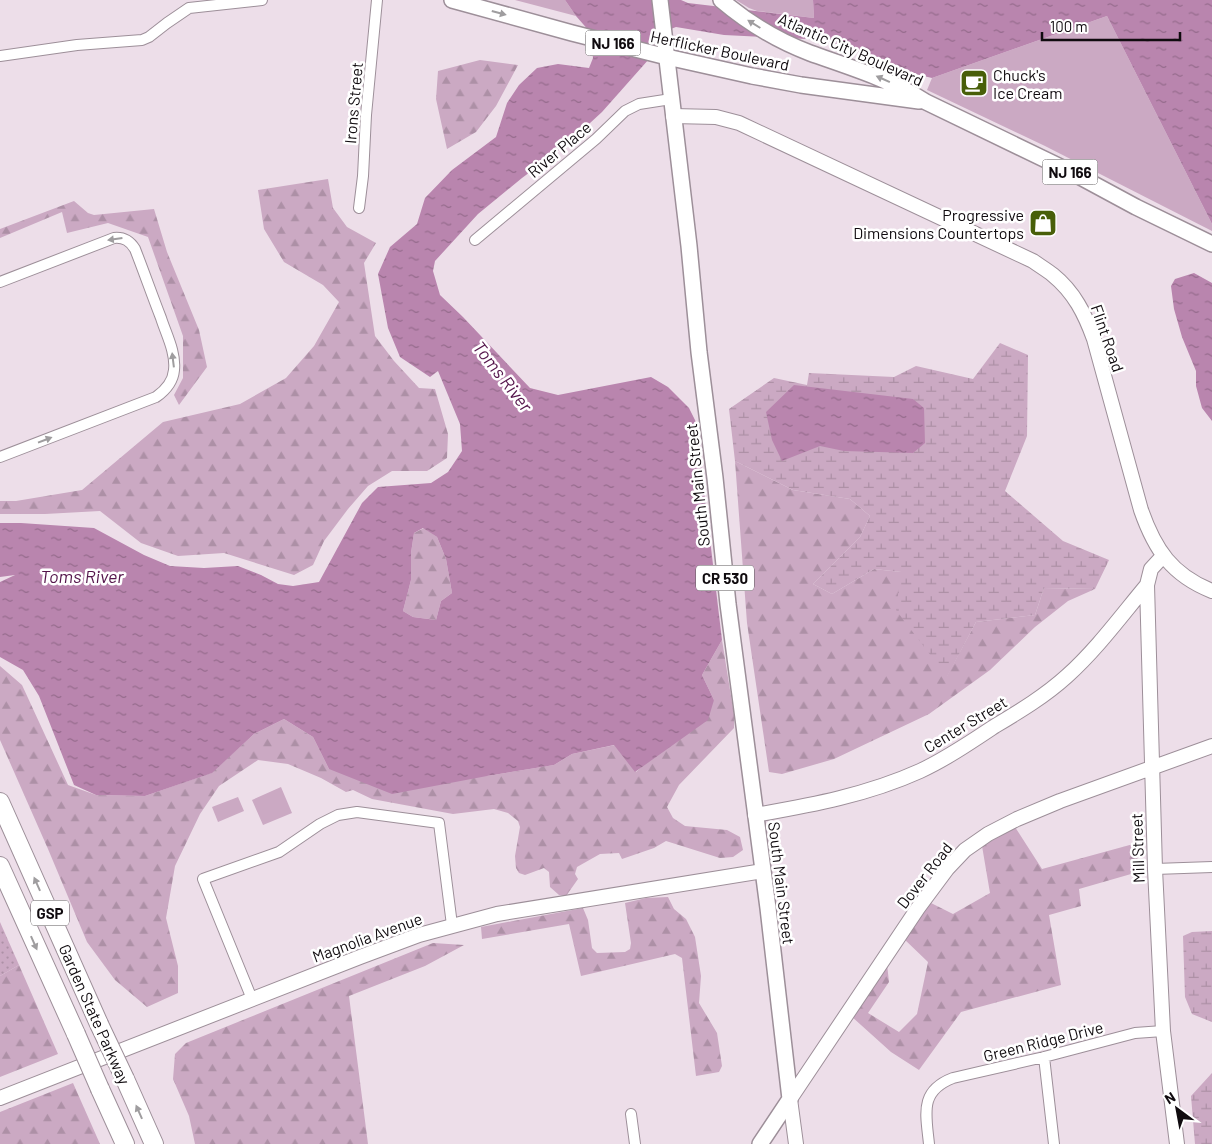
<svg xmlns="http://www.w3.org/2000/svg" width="1212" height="1144" font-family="Barlow,sans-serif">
<defs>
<pattern id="grass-dots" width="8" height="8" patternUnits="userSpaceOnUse" patternTransform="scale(1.25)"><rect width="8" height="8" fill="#cba9c3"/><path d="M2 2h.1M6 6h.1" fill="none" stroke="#ad90a6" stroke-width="1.8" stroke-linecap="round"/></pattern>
<pattern id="forest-firs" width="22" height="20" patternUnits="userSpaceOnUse" patternTransform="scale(1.25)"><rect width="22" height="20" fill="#cba9c3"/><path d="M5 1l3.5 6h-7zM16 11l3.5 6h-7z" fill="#ad90a6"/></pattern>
<pattern id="wetland-marsh" width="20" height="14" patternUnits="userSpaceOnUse" patternTransform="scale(1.25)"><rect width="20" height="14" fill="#cba9c3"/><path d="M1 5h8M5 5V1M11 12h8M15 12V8" fill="none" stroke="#ad90a6"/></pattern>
<pattern id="water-ripples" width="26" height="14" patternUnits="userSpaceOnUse" patternTransform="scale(1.25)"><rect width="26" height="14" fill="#b985ae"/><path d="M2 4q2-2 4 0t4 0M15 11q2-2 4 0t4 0" fill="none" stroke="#956b8c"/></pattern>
</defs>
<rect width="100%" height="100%" fill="#eddee9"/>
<path fill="url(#grass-dots)" d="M 0,922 L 19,965 L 0,976 Z"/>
<path fill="url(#forest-firs)" d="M 480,60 L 518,65 L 496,106 L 476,132 L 447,149 L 436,99 L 438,71 Z
M 328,179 L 333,208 L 347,227 L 376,243 L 364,263 L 375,336 L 394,361 L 419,388 L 435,389 L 448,434 L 447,458 L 427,471 L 392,471 L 368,486 L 348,509 L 324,541 L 313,565 L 294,575 L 224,553 L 178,556 L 141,543 L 100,511 L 45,514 L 0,514 L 0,501 L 16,501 L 82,490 L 163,422 L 240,404 L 286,378 L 314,346 L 339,302 L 323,285 L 284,262 L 264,229 L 258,190 Z
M 74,201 L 88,213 L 94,215 L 154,209 L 167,252 L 199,330 L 207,367 L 179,405 L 174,395 L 183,378 L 183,336 L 148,237 L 108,223 L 67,233 L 62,212 L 0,238 L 0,229 Z
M 735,461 L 793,490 L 850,499 L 870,516 L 860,537 L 813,584 L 832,594 L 874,569 L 901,572 L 947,676 L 976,622 L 1035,615 L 1044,588 L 1095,589 L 1068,601 L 1035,627 L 990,670 L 929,714 L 834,759 L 782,774 L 769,772 L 747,623 Z
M 424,528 L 437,537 L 446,559 L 452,593 L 441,601 L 436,620 L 413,617 L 403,611 L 411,580 L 411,553 L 414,533 Z
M 722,640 L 734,715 L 734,728 L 679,785 L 667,807 L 673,818 L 685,826 L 727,830 L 740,837 L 743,850 L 733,857 L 720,858 L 666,841 L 654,848 L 622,859 L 619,853 L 600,854 L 577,867 L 575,874 L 578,879 L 566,896 L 559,895 L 550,887 L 549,872 L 544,868 L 525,875 L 519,873 L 516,868 L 515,856 L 520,827 L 518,821 L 508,813 L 494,809 L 453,814 L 372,799 L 353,790 L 346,792 L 321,778 L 288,764 L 258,760 L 219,786 L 200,814 L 175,866 L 166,918 L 178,966 L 178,993 L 147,1007 L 115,980 L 87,942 L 48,849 L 0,740 L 0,666 L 22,685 L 68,785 L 96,795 L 145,796 L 211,773 L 254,734 L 284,719 L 313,737 L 329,769 L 487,776 L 554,765 L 572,754 L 615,745 L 636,772 L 714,700 L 702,675 Z
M 1015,827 L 1042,869 L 1137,843 L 1138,872 L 1079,889 L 1081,906 L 1049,915 L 1061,985 L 961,1012 L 919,1070 L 891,1052 L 851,1016 L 887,964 L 889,982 L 868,1013 L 899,1032 L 917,1014 L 928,962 L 903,938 L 929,902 L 953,914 L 990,893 L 982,846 Z
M 668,897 L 674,909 L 686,919 L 695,937 L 701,976 L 699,1003 L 717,1033 L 722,1066 L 719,1072 L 696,1076 L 682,958 L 675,954 L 581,976 L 569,924 L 482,939 L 481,927 L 583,908 L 588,920 L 592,948 L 597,953 L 625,952 L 630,949 L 631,943 L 625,903 L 646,898 Z
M 433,943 L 464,945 L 425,966 L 349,996 L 368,1144 L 195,1144 L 189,1116 L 173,1079 L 175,1054 L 186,1043 Z
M 19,965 L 58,1054 L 0,1077 L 0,976 Z
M 73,1083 L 100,1144 L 0,1144 L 0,1112 Z"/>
<path fill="url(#wetland-marsh)" d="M 1000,343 L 1028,355 L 1027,436 L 1005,491 L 1063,541 L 1109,560 L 1095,589 L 1044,588 L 1035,615 L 976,622 L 947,677 L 896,610 L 901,572 L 874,569 L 832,594 L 813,584 L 860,537 L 870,516 L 850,499 L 793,490 L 735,461 L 729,409 L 774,378 L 807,385 L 809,373 L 894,377 L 916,366 L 973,379 Z
M 1212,931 L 1212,1022 L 1192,1014 L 1185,997 L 1183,936 L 1192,932 Z
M 1212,1073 L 1212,1144 L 1195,1144 L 1191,1096 Z"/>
<path fill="#cba9c3" d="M 515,0 L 565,0 L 576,16 Z
M 736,0 L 813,0 L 814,18 L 757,11 L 749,8 Z
M 1107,16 L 1212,224 L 1212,231 L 1045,146 L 927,90 L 932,78 Z
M 281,787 L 292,813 L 263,825 L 252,800 Z
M 238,797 L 244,811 L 218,822 L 212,807 Z"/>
<path fill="url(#water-ripples)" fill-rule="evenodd" d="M 565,0 L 681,0 L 688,3 L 814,18 L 813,0 L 1212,0 L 1212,224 L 1107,16 L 932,78 L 902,71 L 852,50 L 826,40 L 724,35 L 676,27 L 650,37 L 649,59 L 602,112 L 565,146 L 522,178 L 478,214 L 435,261 L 433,271 L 440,295 L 463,317 L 530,388 L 558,395 L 651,377 L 668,387 L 689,408 L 696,422 L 722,640 L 702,675 L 714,700 L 708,720 L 635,772 L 614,745 L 572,754 L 554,765 L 487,776 L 392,794 L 329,769 L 313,737 L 284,719 L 254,734 L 212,773 L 145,796 L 96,795 L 74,785 L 39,696 L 23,670 L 0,657 L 0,582 L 15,575 L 0,577 L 0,523 L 21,523 L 94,528 L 144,555 L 170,566 L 204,568 L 238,566 L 261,575 L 278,584 L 293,586 L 319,582 L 362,503 L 378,487 L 431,483 L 448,472 L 462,451 L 460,424 L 438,371 L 430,377 L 400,357 L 388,328 L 378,274 L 390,247 L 417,224 L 425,198 L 452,170 L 496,137 L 507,103 L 519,85 L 537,68 L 558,64 L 589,68 L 593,58 L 590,32 L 576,16 ZM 423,528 L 437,537 L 446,559 L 452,593 L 441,601 L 436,620 L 413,617 L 403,611 L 411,580 L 411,553 L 414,533 Z
M 1194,273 L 1212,283 L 1212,421 L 1202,408 L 1196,386 L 1196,371 L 1182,337 L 1174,309 L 1171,286 L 1175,279 Z
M 794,385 L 913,399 L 924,408 L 925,443 L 913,453 L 844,451 L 820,446 L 782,461 L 772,440 L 766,412 Z"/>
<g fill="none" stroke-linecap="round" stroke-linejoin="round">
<defs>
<path id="street" d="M 0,56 L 77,45 L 142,40 L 149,37 L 167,23 L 189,8 L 262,0
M 359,208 L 363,176 L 366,115 L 377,0
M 475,240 L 596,139 L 625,111 L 639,104 L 671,99
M 0,282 L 114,238 C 124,237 130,241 135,249 C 144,272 152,295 161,318 C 166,334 176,352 174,370 C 173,382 166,390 156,397 L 0,457
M 1155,869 L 1212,867
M 252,999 L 203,879 L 279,852 L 320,824 L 338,815 L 357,812 L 439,823 L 452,925
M 1044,1057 L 1054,1144
M 631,1114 L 635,1144
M 929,1144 C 926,1114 919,1091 953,1078 L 1044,1057 L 1135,1033 L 1163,1031"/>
<path id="secondary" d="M 673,116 L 716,117 L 739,123 L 1033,261 C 1040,266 1047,270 1053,275 C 1074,292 1085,314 1094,339 L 1141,510 C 1155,550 1172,575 1212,591
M 1163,556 L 1151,569 L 1147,585 L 1155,869 L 1163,1031 L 1177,1144
M 755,815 C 812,805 867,795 920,771 C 946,759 971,742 995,726 C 1020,711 1045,696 1067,676 C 1097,649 1121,616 1147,585
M 0,1098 L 360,957 L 419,935 L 497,914 L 763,871
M 796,1144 L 790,1099 L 918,908 L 947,869 L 965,850 L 988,834 L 1017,819 L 1060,801 L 1212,746"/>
<path id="primary" d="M 452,0 L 572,33 L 667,57 L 752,76 L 801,85 L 919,101
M 660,0 L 689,246 L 699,352 L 715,478 L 728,604 L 768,908 L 790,1099 L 760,1144
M 721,0 C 747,22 778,41 810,53 C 849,67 890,79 926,102 L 1073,173 L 1136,207 L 1212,244"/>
<path id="highway" d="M 0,802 L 99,1024
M 0,866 L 76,1034
M 125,1079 L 154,1144
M 100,1089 L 125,1144"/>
</defs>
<use href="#street" stroke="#9d8f99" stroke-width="12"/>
<use href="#secondary" stroke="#9d8f99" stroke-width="16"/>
<use href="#primary" stroke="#9d8f99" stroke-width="18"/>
<use href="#highway" stroke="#9d8f99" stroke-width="20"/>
<use href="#street" stroke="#fff" stroke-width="10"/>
<use href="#secondary" stroke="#fff" stroke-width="14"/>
<use href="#primary" stroke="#fff" stroke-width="15"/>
<use href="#highway" stroke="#fff" stroke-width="18"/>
<defs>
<path id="highway-bridge" d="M 99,1024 L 125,1079
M 76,1034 L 100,1089"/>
</defs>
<use href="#highway-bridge" stroke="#9d8f99" stroke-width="20" stroke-linecap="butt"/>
<use href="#highway-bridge" stroke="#fff" stroke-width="18"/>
</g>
<defs><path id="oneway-solid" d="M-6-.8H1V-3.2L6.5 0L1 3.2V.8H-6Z" transform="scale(1.25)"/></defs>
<g fill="#9f9d9f">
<use href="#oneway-solid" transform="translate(499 13) rotate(15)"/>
<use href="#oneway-solid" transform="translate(754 24) rotate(-148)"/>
<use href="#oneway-solid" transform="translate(883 79) rotate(-156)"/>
<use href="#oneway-solid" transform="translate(115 239) rotate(172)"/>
<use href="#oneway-solid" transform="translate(173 360) rotate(-97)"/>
<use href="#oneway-solid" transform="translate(45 440) rotate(-21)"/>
<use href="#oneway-solid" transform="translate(37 884) rotate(-114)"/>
<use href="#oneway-solid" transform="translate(34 943) rotate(66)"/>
<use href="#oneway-solid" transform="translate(139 1112) rotate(-114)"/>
</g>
<defs>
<symbol id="cafe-square" viewBox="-11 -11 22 22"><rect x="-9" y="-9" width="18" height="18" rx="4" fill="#485f09" stroke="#fff"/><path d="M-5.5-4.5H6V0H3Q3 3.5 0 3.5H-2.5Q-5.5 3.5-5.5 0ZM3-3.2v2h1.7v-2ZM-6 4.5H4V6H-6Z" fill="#fff"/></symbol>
<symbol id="shop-square" viewBox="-11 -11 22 22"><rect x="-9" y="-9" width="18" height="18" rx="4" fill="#485f09" stroke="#fff"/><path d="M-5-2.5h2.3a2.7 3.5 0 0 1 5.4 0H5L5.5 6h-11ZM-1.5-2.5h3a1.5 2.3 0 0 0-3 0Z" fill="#fff"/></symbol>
</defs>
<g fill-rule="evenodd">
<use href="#cafe-square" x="958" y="67" width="32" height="32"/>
<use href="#shop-square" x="1027" y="207" width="32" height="32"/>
</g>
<g text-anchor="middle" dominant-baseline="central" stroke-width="5" stroke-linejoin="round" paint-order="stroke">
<g fill="#fff" stroke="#585457" stroke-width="1">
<rect x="585.5" y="30.5" width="55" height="25" rx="4"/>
<rect x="1042.5" y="159.5" width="55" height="25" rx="4"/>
<rect x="696" y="565.5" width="58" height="25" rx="4"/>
<rect x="31" y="900.5" width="38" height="25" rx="4"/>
</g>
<g font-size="15" font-weight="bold" fill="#100b0f">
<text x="613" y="43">NJ 166</text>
<text x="1070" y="172">NJ 166</text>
<text x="725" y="578">CR 530</text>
<text x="50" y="913">GSP</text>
</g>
<g font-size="16" fill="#100b0f" stroke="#fff">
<text transform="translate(851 49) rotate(24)">Atlantic City Boulevard</text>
<text transform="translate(720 50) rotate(12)">Herflicker Boulevard</text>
<text transform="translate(353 103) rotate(-85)">Irons Street</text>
<text transform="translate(559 149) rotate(-40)">River Place</text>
<text transform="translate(1108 338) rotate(71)">Flint Road</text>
<text transform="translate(697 485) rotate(-96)">South Main Street</text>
<text transform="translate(965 724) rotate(-31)">Center Street</text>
<text transform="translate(1137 848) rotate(-92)">Mill Street</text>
<text transform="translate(924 875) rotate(-52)">Dover Road</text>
<text transform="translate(782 883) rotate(83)">South Main Street</text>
<text transform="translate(367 937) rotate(-20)">Magnolia Avenue</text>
<text transform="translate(95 1014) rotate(66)">Garden State Parkway</text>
<text transform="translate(1043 1041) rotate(-14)">Green Ridge Drive</text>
</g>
<g font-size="16" fill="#100b0f" stroke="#fff" text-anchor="start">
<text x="993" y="74">Chuck's<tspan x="993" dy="18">Ice Cream</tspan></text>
<text x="1024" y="214" text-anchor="end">Progressive<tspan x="1024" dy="18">Dimensions Countertops</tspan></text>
</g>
<g font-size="18" font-style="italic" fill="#54154b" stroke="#fff">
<text transform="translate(503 376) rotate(52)">Toms River</text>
<text x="82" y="576">Toms River</text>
</g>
</g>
<g transform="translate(1177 1109) rotate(328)" stroke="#ffffff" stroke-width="4" paint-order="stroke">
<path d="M0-4L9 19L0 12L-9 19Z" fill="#100b0f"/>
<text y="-8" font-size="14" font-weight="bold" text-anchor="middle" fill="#100b0f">N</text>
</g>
<path d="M1042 32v8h138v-8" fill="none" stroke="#100b0f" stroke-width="2.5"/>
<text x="1050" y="32" font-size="15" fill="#100b0f" stroke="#ffffff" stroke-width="4" paint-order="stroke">100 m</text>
</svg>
